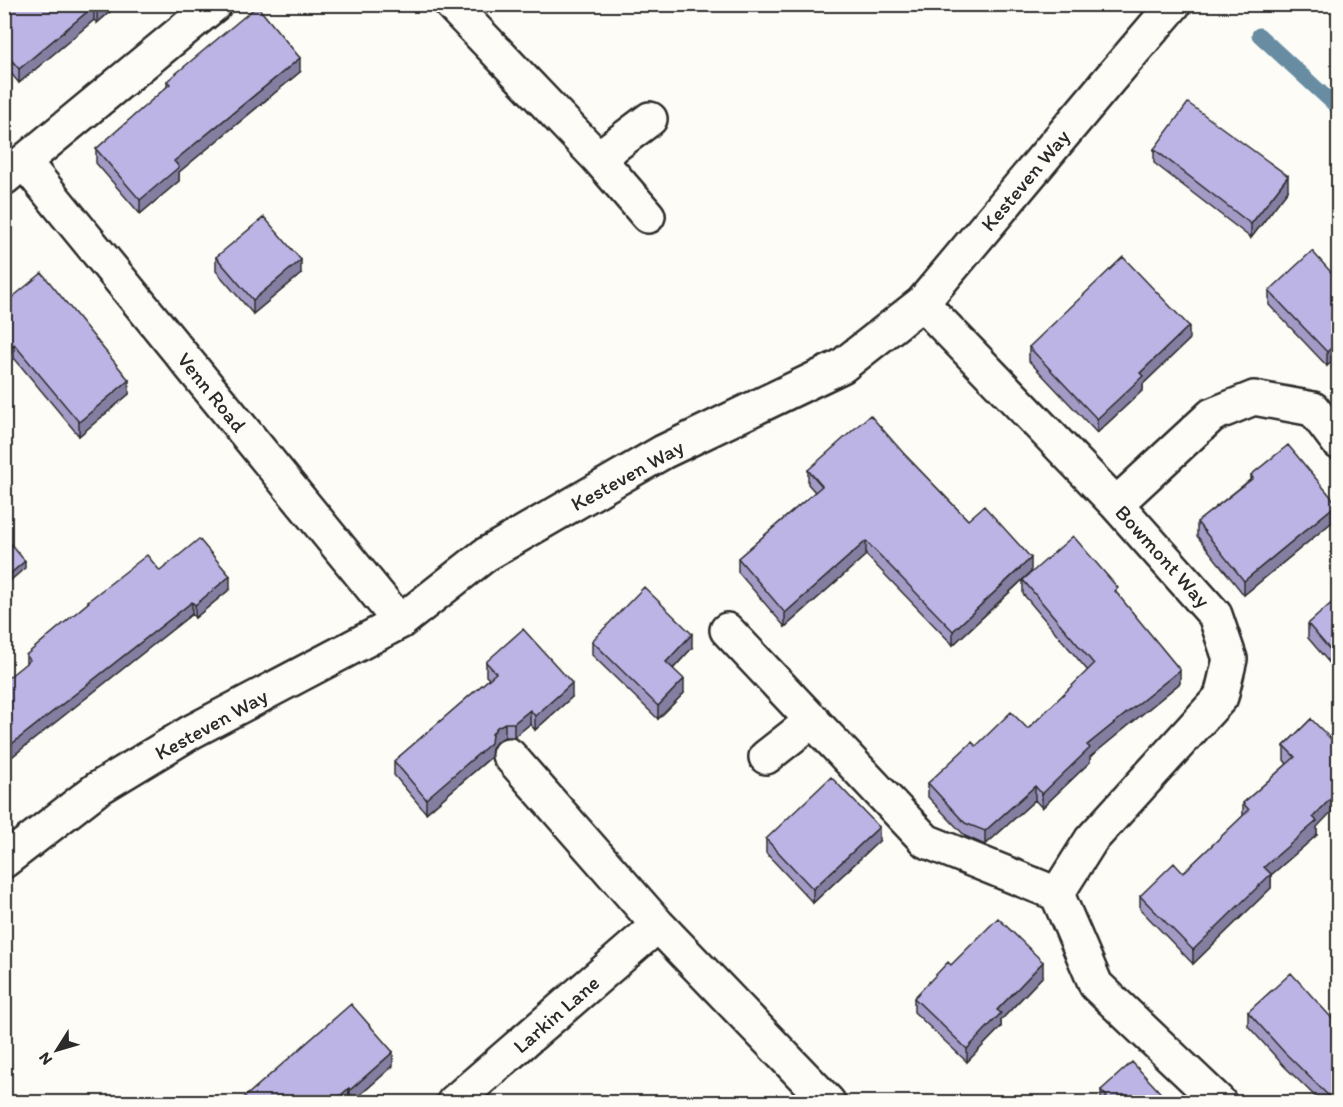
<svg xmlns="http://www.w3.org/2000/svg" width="1343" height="1107" font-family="Itim,sans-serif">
<rect width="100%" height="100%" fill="#fdfcf7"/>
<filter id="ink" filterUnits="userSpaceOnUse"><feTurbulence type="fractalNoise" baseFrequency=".0167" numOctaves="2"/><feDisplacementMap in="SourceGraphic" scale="12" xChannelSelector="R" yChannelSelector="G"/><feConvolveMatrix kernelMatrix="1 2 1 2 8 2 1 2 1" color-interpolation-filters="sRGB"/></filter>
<g filter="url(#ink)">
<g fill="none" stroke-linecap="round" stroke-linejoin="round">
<path stroke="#688da2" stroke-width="15" d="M 1259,35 L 1338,108"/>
<defs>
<path id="minor" d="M 451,4 L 598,158 L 648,216
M 598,158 L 650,119
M 24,162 L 400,622
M 4,178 L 215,4
M 922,303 L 1116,504 L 1215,615 L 1230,659 L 1221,697 L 1091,840 L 1057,894 L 1096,985 L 1219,1102
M 1116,504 L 1212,415 L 1254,398 L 1313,409 L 1338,442
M 727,630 L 926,841 L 1057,894
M 509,755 L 658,925 L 828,1102
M 766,757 L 813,720
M 4,861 L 97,789 L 191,732 L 400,622 L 485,555 L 663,452 L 842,366 L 922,303 L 1108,81 L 1174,4
M 454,1102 L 658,925"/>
</defs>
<use href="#minor" stroke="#2b2b2b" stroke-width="38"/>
<use href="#minor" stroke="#fdfcf7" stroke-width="33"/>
</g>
<path fill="#a39bc6" stroke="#2b2b2b" stroke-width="1.5" d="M 4,4 L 119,4 L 97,23 L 94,20 L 19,83 L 4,65 Z
M 300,72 L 179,172 L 179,181 L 140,214 L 96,163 L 96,149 L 167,87 L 167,81 Z
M 1154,149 L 1288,190 L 1251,238 L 1154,163 Z
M 216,257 L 301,274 L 253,314 L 216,271 Z
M 1338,280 L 1338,364 L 1334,359 L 1327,366 L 1269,305 L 1269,291 Z
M 4,304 L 129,394 L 79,436 L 14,358 Z
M 1189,340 L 1143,384 L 1143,390 L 1097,433 L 1029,361 L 1029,347 Z
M 906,456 L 968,520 L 1031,572 L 953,645 L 866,555 L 785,627 L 738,572 L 738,558 L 815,492 L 808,484 L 808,470 Z
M 1251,475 L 1337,518 L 1244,595 L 1197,536 L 1197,522 L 1251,479 Z
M 160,571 L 230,589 L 195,618 L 192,614 L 4,763 L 4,681 L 26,664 L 26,655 L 88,603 L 88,601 Z
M 1023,580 L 1118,595 L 1180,683 L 1090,757 L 1090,762 L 1042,808 L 1035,800 L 985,845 L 965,836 L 928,797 L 928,783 L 976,746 L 1028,729 L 1088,671 L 1023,594 Z
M 1338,600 L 1338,673 L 1308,638 L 1308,624 Z
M 592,641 L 692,648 L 673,669 L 684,693 L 658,719 L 592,655 Z
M 486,662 L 572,697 L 535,730 L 530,724 L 514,737 L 505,737 L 497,741 L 492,748 L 491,757 L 426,813 L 394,775 L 394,761 L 489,679 L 486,676 Z
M 1311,719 L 1317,835 L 1271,875 L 1271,888 L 1193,964 L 1140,909 L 1140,896 L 1183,873 L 1243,816 L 1243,803 L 1287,764 L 1284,760 L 1284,746 Z
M 766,839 L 879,841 L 813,903 L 766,853 Z
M 951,965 L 1043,976 L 1001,1020 L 1001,1027 L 967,1062 L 914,1012 L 914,998 Z
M 1248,1012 L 1338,1102 L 1321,1102 L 1284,1066 L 1248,1026 Z
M 393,1066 L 352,1102 L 239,1102 Z
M 1101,1090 L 1169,1102 L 1101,1102 Z"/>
<path fill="#847ea1" stroke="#2b2b2b" stroke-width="1.5" d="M 103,4 L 119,4 L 97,23 L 97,9 Z
M 94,6 L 94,20 L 19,83 L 19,69 Z
M 300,58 L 300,72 L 179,172 L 179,181 L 140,214 L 140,200 L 174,161 Z
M 1288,176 L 1288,190 L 1251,238 L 1251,224 Z
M 301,260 L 301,274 L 253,314 L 253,300 Z
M 1189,326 L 1189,340 L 1143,384 L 1143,390 L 1097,433 L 1097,419 L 1140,373 Z
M 14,344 L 14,358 L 4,366 L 4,352 Z
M 1334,345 L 1334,359 L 1327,366 L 1327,352 Z
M 129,380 L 129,394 L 79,436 L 79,422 Z
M 1337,504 L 1337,518 L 1244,595 L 1244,581 Z
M 866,541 L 866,555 L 785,627 L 785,613 Z
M 1031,558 L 1031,572 L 953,645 L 953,631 Z
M 25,561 L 25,568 L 4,586 L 4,579 Z
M 230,576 L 230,589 L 195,618 L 195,605 Z
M 192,602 L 192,614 L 4,763 L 4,750 Z
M 692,634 L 692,648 L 666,676 L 666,662 Z
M 1180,670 L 1180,683 L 1090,757 L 1090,762 L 1042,808 L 1042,794 L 1087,745 Z
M 684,679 L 684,693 L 658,719 L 658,706 Z
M 572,683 L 572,697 L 535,730 L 535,716 Z
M 530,710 L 530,724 L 514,737 L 514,723 Z
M 505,723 L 505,737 L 497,741 L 492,748 L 491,757 L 426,813 L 426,799 L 492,734 L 497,727 Z
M 1035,786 L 1035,800 L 985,845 L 985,831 Z
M 1338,791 L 1338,805 L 1317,827 L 1317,835 L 1271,875 L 1271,888 L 1193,964 L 1193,950 L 1264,867 Z
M 879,827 L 879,841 L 813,903 L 813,889 Z
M 1043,962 L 1043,976 L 1001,1020 L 1001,1027 L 967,1062 L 967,1049 L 997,1010 Z
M 393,1052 L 393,1066 L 352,1102 L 350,1102 L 350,1090 Z
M 349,1088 L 348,1102 L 333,1102 Z"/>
<path fill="#bdb4e6" stroke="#2b2b2b" stroke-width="1.5" d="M 4,4 L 103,4 L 97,9 L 94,6 L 19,69 L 4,51 Z
M 257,6 L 300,58 L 174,161 L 179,167 L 140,200 L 96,149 L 170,84 L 167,81 Z
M 1188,103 L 1288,176 L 1251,224 L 1154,149 Z
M 264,217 L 301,260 L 253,300 L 216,257 Z
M 1312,251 L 1338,280 L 1338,350 L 1334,345 L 1327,352 L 1269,291 Z
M 1123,257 L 1189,326 L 1140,373 L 1143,376 L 1097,419 L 1029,347 Z
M 42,273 L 129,380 L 79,422 L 14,344 L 4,352 L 4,304 Z
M 870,415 L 906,456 L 968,520 L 984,506 L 1031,558 L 953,631 L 866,541 L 785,613 L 738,558 L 822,486 L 808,470 Z
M 1288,445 L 1337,504 L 1244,581 L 1197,522 L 1253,478 L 1251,475 Z
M 4,536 L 25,561 L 4,579 Z
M 1073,536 L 1118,588 L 1115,591 L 1180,670 L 1087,745 L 1090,748 L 1042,794 L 1035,786 L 985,831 L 965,823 L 928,783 L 972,742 L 976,746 L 1011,712 L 1028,729 L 1094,664 L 1023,580 Z
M 199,539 L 230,576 L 195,605 L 192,602 L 4,750 L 4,681 L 30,660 L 26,655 L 89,602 L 88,601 L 147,555 L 160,571 Z
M 644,587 L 692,634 L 666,662 L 684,679 L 658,706 L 592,641 Z
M 1337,598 L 1338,600 L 1338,659 L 1308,624 Z
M 523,629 L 572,683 L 535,716 L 530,710 L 514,723 L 505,723 L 497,727 L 492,734 L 491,743 L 426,799 L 394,761 L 496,673 L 486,662 Z
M 1311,719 L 1338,746 L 1338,791 L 1313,817 L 1317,821 L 1264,867 L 1271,874 L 1193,950 L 1140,896 L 1174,863 L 1183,873 L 1249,810 L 1243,803 L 1295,757 L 1284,746 Z
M 831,777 L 879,827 L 813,889 L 766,839 Z
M 998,918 L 1043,962 L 997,1010 L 1001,1013 L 967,1049 L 914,998 L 948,962 L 951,965 Z
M 1291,973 L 1338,1025 L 1338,1102 L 1335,1102 L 1284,1052 L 1248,1012 Z
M 351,1004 L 393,1052 L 350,1090 L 349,1088 L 333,1102 L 239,1102 Z
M 1132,1062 L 1169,1102 L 1101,1102 L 1107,1097 L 1101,1090 Z"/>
</g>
<g text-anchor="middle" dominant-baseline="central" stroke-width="5" stroke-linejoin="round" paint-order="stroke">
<g font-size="21" fill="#2b2b2b" stroke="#fdfcf7">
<text transform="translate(1025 180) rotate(-50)">Kesteven Way</text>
<text transform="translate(212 392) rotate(51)">Venn Road</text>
<text transform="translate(627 475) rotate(-29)">Kesteven Way</text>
<text transform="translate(1163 556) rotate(48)">Bowmont Way</text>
<text transform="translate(211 724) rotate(-29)">Kesteven Way</text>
<text transform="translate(556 1014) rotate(-41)">Larkin Lane</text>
</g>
</g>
<rect width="1343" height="1107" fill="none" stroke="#fdfcf7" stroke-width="24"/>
<rect x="12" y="12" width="1319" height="1083" fill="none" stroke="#2b2b2b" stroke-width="2" filter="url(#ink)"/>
<g transform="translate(57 1050) rotate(233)" stroke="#fdfcf7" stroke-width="4.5" paint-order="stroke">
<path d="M0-4.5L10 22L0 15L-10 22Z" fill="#2b2b2b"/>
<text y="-9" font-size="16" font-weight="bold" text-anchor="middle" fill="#2b2b2b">N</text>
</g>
</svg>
